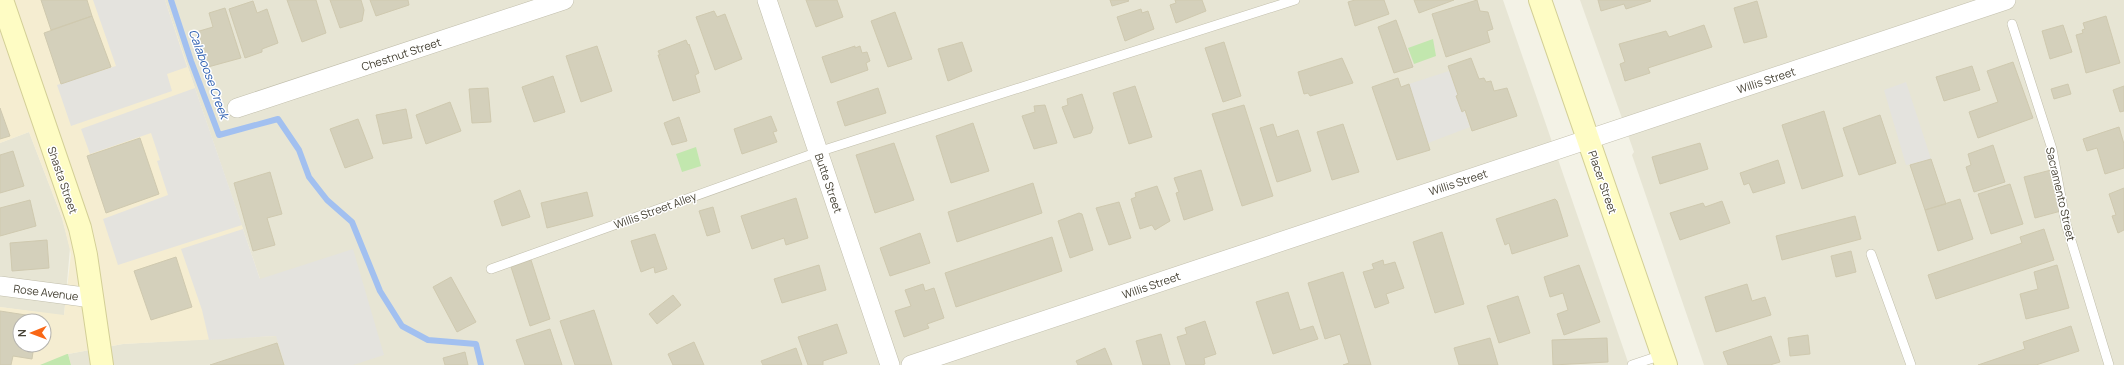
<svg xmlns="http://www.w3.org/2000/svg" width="2124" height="365" font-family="Manrope,sans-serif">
<rect width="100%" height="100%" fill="#f3f2e6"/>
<path fill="#e7e5d4" d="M 165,0 L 1503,0 L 1629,365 L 71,365 L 68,354 L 123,344 L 276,335 L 260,279 Z
M 1580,0 L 2124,0 L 2124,365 L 1704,365 L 1632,155 L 1634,152 Z
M 29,132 L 62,218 L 70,248 L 64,316 L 0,307 L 0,143 Z"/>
<path fill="#f5edd1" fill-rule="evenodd" d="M 0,0 L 165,0 L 260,279 L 277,336 L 123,344 L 68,354 L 71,365 L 0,365 L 0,307 L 64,315 L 71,254 L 62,218 L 29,132 L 0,143 ZM 20,321 L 44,321 L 44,345 L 20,345 Z"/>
<path fill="#c2e7ae" d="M 1433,39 L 1436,56 L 1414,64 L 1408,48 Z
M 696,147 L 701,166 L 682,172 L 676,154 Z
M 68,354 L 71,365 L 40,365 L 67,354 Z"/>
<path fill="#e4e3de" d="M 93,0 L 165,0 L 187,67 L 167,74 L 172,91 L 71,126 L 57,85 L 116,66 Z
M 1449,71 L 1470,127 L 1428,143 L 1409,84 Z
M 1906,82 L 1931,159 L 1906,165 L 1884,90 Z
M 195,88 L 242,225 L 118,265 L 103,219 L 168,195 L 157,161 L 160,160 L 151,133 L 90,154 L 81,129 Z
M 243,229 L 260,279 L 353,249 L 384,355 L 353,365 L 285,365 L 276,336 L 209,340 L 202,310 L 181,249 Z"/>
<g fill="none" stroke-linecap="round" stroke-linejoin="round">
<path stroke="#a2c0f0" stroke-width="6" d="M 171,0 L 191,61 L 219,135 L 278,119 L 299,150 L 309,177 L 327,200 L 352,222 L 380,291 L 402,326 L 428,340 L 476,344 L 481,365"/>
</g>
<path fill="#d4d0bb" stroke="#cfc9af" d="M 41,0 L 87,0 L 92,16 L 51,30 Z
M 287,0 L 316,0 L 326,33 L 302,42 Z
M 330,0 L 361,0 L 364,10 L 362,21 L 340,28 Z
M 370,0 L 408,0 L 409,5 L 376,16 Z
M 806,0 L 837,0 L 843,17 L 816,27 Z
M 1110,0 L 1128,0 L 1129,1 L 1112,6 Z
M 1175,0 L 1202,0 L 1206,11 L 1176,23 L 1170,5 L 1176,3 Z
M 1355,0 L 1384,0 L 1389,14 L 1355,26 L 1348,2 Z
M 1414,0 L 1454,0 L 1419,13 Z
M 1477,0 L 1480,11 L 1488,12 L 1493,29 L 1487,31 L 1490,42 L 1446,57 L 1432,14 Z
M 1598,0 L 1650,0 L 1651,1 L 1626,9 L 1624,4 L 1601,11 Z
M 253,1 L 257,13 L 267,9 L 278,43 L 262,49 L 262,52 L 245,58 L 229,9 Z
M 1757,1 L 1767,37 L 1744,43 L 1734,8 Z
M 225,8 L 241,58 L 208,67 L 196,32 L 213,27 L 209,13 Z
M 1141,9 L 1142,13 L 1148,11 L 1154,29 L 1125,41 L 1117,17 Z
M 714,11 L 717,17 L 725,14 L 742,59 L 715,70 L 696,17 Z
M 895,12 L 912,59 L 888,67 L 871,21 Z
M 92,16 L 111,67 L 61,84 L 44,33 Z
M 2106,16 L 2120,63 L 2086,73 L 2076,35 L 2083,33 L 2082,30 L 2085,29 L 2083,23 Z
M 1396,20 L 1413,67 L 1394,73 L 1378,27 Z
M 1704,25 L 1712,47 L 1648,68 L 1650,73 L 1625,81 L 1620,64 L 1625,62 L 1619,44 L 1666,31 L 1669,37 Z
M 2063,25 L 2072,52 L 2050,59 L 2042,31 Z
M 686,40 L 688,45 L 689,44 L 699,73 L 695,75 L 700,92 L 673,101 L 658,55 L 660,55 L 658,51 Z
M 962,42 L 972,71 L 948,81 L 938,49 Z
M 1224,42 L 1241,96 L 1223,102 L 1205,48 Z
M 597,46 L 612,91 L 581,102 L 566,56 Z
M 855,46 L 855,48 L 860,46 L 862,53 L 867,52 L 870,61 L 866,63 L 868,70 L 831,83 L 822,57 Z
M 1342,58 L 1353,83 L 1310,96 L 1308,93 L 1304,94 L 1298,72 Z
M 1471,58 L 1479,79 L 1484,78 L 1486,82 L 1491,81 L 1494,91 L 1507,88 L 1517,116 L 1472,131 L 1465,110 L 1462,112 L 1456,96 L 1458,95 L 1448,66 Z
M 2013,62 L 2033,118 L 1978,138 L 1969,112 L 1998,102 L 1987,71 Z
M 1972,66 L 1980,90 L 1944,101 L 1936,77 Z
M 553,76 L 565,112 L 534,122 L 522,87 Z
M 1398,78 L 1401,87 L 1409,84 L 1430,150 L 1397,160 L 1372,87 Z
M 2068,84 L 2071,94 L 2054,99 L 2051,89 Z
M 1135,86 L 1152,137 L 1129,144 L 1113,93 Z
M 2124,86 L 2124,111 L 2120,112 L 2113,90 Z
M 488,88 L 491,122 L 472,123 L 469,89 Z
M 878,88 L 886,113 L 845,126 L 837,102 Z
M 1082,94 L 1093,128 L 1091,133 L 1074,138 L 1062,107 L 1068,105 L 1067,99 Z
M 450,102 L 461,131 L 426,144 L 416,115 Z
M 1045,105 L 1057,143 L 1034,149 L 1022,116 L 1035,112 L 1034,106 Z
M 1244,105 L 1273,196 L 1242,206 L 1212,114 Z
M 0,108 L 10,136 L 0,139 Z
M 406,109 L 412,138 L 383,144 L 376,115 Z
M 1824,111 L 1843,176 L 1802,189 L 1782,125 Z
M 1880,115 L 1896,163 L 1859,175 L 1843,128 Z
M 771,116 L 777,131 L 773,132 L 777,142 L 742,154 L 734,129 Z
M 679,117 L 687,141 L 672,145 L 664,123 Z
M 358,119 L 373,158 L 345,168 L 330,129 Z
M 973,123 L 989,171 L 951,183 L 936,136 Z
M 1273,124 L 1277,137 L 1298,130 L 1311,171 L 1277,182 L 1260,128 Z
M 1343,124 L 1359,172 L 1332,180 L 1317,132 Z
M 2119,127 L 2124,144 L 2124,168 L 2105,174 L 2097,148 L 2087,151 L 2083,139 Z
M 140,138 L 159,194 L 106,213 L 87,156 Z
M 894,143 L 914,200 L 875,213 L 856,155 Z
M 1700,143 L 1708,169 L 1660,184 L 1652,157 Z
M 1993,145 L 2005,182 L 1974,192 L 1966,167 L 1971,165 L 1968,154 Z
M 13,151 L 24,186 L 0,193 L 0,155 Z
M 1931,159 L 1946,204 L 1925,210 L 1910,165 Z
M 1778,160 L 1785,183 L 1753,193 L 1749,183 L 1744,185 L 1740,173 Z
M 1201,170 L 1213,210 L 1184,220 L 1176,193 L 1179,192 L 1174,178 Z
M 2051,170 L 2061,211 L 2035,218 L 2024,177 Z
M 270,172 L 282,214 L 267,218 L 275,245 L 253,251 L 234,183 Z
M 1033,183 L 1042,213 L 957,242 L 948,212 Z
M 2010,184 L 2023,224 L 1991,234 L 1978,194 Z
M 1157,186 L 1170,221 L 1155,230 L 1152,225 L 1140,229 L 1131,199 L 1136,197 L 1135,193 Z
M 2124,188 L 2124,230 L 2118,233 L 2112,216 L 2116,215 L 2109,194 Z
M 520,190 L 530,217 L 502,226 L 494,201 Z
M 587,192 L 593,216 L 547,228 L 541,203 Z
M 796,198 L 808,238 L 786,245 L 784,238 L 752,249 L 741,216 Z
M 1555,199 L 1557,201 L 1568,236 L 1512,254 L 1509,243 L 1505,245 L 1496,219 Z
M 1960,199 L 1973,239 L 1938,251 L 1925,210 Z
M 30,200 L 36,226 L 0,236 L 0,208 Z
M 1722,201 L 1730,223 L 1680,240 L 1670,213 L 1703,203 L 1705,207 Z
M 1119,202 L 1131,238 L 1109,245 L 1096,208 Z
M 713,207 L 720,232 L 707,236 L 699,211 Z
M 1079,213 L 1082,214 L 1093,250 L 1070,258 L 1058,221 Z
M 1855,216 L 1861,239 L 1782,260 L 1776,236 Z
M 2044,229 L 2054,260 L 1936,299 L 1928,275 L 2022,243 L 2020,237 Z
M 1442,232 L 1464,304 L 1435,313 L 1413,242 Z
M 920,233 L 930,263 L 890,276 L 880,248 Z
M 655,234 L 667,269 L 655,273 L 654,267 L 641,272 L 631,241 Z
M 1052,237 L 1062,271 L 956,307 L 945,273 Z
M 47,240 L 49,268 L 12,271 L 10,243 Z
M 1851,251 L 1856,272 L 1836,277 L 1831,256 Z
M 176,257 L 192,307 L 151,320 L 134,271 Z
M 531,260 L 550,319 L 530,326 L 511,267 Z
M 1383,260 L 1384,265 L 1395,262 L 1404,288 L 1386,294 L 1389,303 L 1375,308 L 1363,272 L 1374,269 L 1372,264 Z
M 819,265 L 826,290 L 782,303 L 774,279 Z
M 1579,265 L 1600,322 L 1564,335 L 1557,314 L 1568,310 L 1563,293 L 1550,297 L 1544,277 Z
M 2057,265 L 2069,308 L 2026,319 L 2020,294 L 2038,289 L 2034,272 Z
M 1343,272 L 1371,365 L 1343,365 L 1349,363 L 1340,334 L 1325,339 L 1308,283 Z
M 451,277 L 476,322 L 457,332 L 433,287 Z
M 923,284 L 925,291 L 934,288 L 944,318 L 927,324 L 929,328 L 904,337 L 895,311 L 911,306 L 905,290 Z
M 1747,284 L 1752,301 L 1765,297 L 1771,315 L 1716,332 L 1705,297 Z
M 1288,292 L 1300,330 L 1313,326 L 1318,339 L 1273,354 L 1256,302 Z
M 673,295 L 681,305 L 657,324 L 649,314 Z
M 1518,296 L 1530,333 L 1499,343 L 1487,306 Z
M 594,310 L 612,365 L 575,365 L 560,321 Z
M 0,311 L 39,317 L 38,321 L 20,321 L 20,345 L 34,345 L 32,359 L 13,356 L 11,365 L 0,365 Z
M 1205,321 L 1216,354 L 1204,358 L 1205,364 L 1202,365 L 1186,365 L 1177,337 L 1187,334 L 1185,328 Z
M 837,324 L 847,353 L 823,361 L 823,365 L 808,365 L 798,337 Z
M 2071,326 L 2079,351 L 2036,365 L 1978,365 L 2025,349 L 2023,342 Z
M 550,329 L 562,365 L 525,365 L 516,340 Z
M 1161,334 L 1170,365 L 1143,365 L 1136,341 Z
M 1808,335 L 1810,354 L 1790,356 L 1788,338 Z
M 1771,336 L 1780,362 L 1770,365 L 1728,365 L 1723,352 Z
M 1490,338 L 1498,365 L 1459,365 L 1454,348 Z
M 1607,338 L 1608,362 L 1553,365 L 1552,340 Z
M 694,342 L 704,365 L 673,365 L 668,354 Z
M 277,343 L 284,365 L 210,365 Z
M 796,348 L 802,365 L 763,365 L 761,361 Z
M 1105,348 L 1112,365 L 1078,365 L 1076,361 Z
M 465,352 L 468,365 L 445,365 L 443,358 Z"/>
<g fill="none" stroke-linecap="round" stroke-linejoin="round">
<defs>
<path id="lane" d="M 2012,24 L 2052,149 L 2066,224 L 2109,365
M 1871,254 L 1911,365
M 491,269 L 818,152 L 1295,0
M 1632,365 L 1662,355"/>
<path id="street" d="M 767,0 L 890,365
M 237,108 L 564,0
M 0,286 L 92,298
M 911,365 L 2006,0"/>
<path id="secondary" d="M 2,0 L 80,228 L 86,255 L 102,365
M 1540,0 L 1666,365"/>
</defs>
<use href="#lane" stroke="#c1beab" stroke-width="10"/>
<use href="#street" stroke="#c1beab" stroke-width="20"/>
<use href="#secondary" stroke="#d3cf96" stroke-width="24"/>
<use href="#lane" stroke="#fff" stroke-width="9"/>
<use href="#street" stroke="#fff" stroke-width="19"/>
<use href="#secondary" stroke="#fefcc4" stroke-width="22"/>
</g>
<g text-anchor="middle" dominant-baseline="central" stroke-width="3" stroke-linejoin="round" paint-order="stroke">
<g font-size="11" fill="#464235" stroke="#fff">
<text transform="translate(401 54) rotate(-18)">Chestnut Street</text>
<text transform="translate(1766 80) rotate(-18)">Willis Street</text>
<text transform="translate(63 180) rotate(71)">Shasta Street</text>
<text transform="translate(1458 182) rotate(-18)">Willis Street</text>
<text transform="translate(1603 182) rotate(71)">Placer Street</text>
<text transform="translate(829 183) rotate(71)">Butte Street</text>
<text transform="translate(2061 194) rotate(77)">Sacramento Street</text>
<text transform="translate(655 210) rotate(-20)">Willis Street Alley</text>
<text transform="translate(1151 285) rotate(-19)">Willis Street</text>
<text transform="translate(46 292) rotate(7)">Rose Avenue</text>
</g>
<g font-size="12" font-style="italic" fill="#2f60b1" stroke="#fff">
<text transform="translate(209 74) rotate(70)">Calaboose Creek</text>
</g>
</g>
<g transform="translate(32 333) rotate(269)"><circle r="19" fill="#ffffff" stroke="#b5b3ae"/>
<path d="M0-3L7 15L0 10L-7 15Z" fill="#f96716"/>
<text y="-6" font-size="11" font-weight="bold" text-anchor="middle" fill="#464235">N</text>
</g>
</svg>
